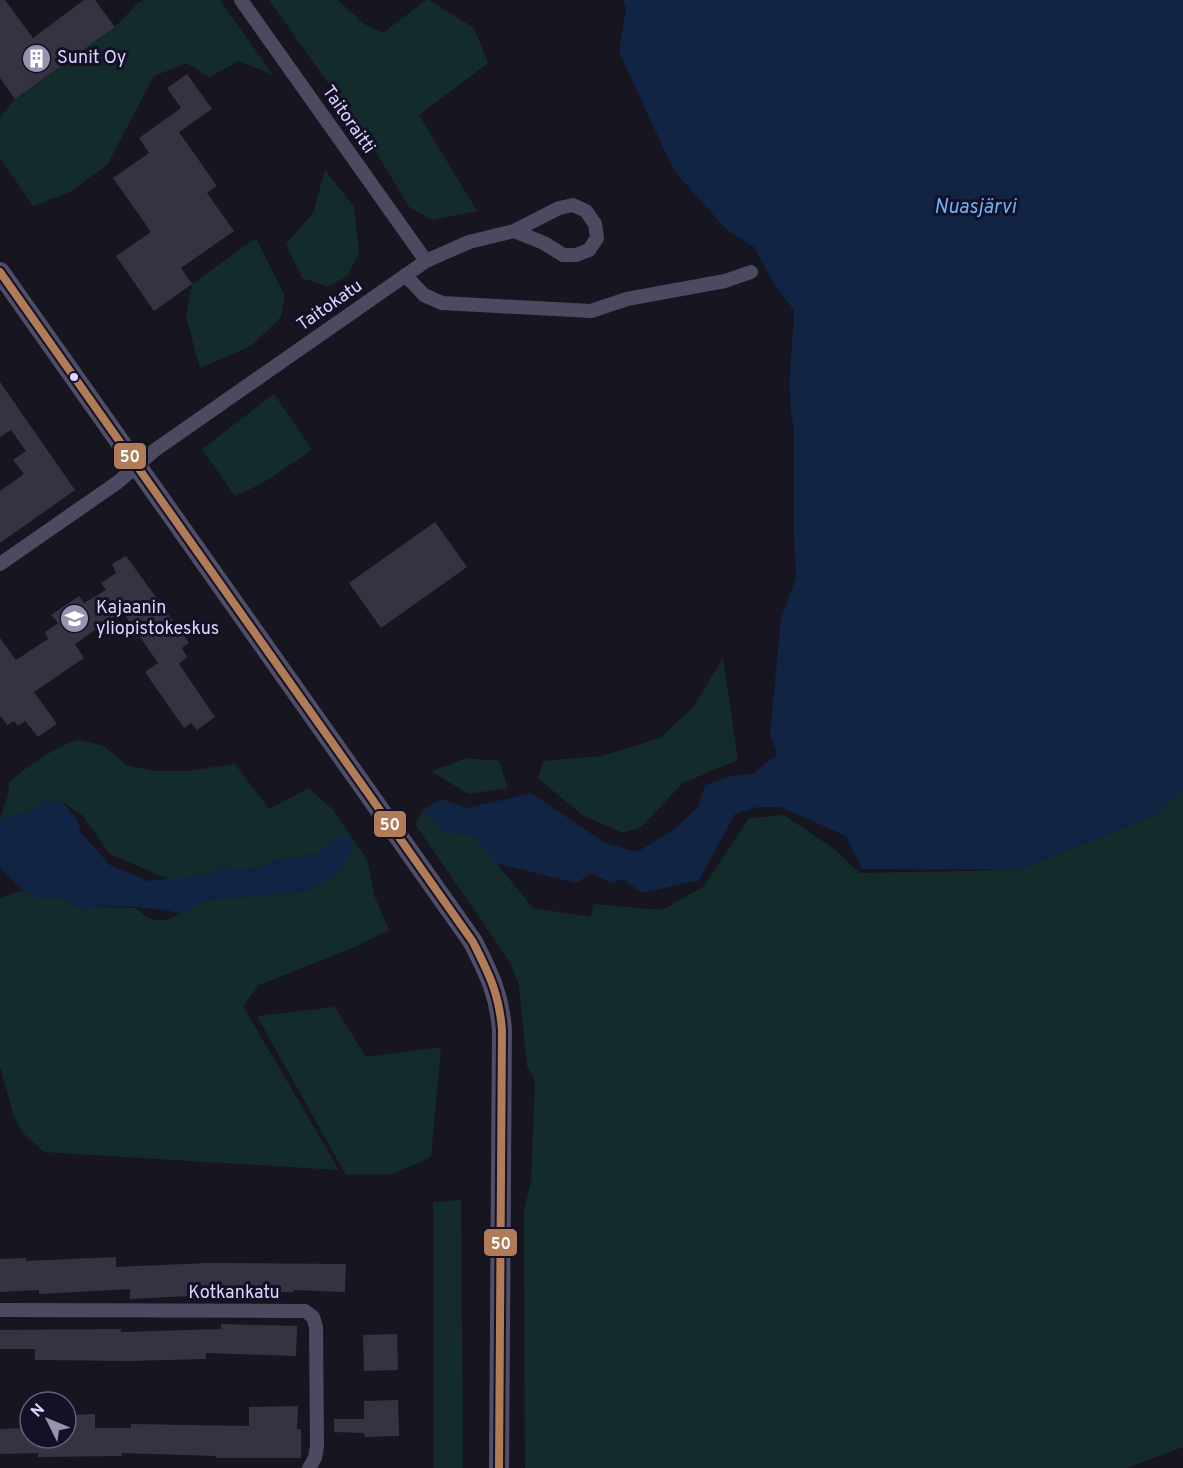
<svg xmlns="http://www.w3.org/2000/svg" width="1183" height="1468" font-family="Overpass,sans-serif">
<rect width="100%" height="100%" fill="#171520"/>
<path fill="#142b2c" d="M 144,0 L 220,0 L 273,75 L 239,61 L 209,77 L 187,63 L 154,76 L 107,165 L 70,192 L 33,206 L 0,158 L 0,117 L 15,99 L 115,27 L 138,3 Z
M 269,0 L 338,0 L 364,24 L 383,33 L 426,0 L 429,0 L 474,28 L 488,63 L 419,115 L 477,211 L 432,220 L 409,207 L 368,139 Z
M 325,170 L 354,207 L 359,253 L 347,276 L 328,287 L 302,278 L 286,244 L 313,213 Z
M 256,238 L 285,296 L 281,317 L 251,346 L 200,368 L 186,316 L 192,284 Z
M 274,394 L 312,450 L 261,484 L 235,496 L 202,449 Z
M 723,658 L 738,760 L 683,783 L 641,827 L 623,833 L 582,815 L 538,778 L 543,761 L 601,756 L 660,738 L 694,706 Z
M 77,740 L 104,746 L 126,765 L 155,771 L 188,771 L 235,764 L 269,809 L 309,788 L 333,810 L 367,859 L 374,895 L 389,930 L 355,947 L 259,985 L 243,1006 L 339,1170 L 44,1152 L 22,1132 L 13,1114 L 0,1066 L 0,898 L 23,890 L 39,899 L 64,897 L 81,910 L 90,907 L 136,908 L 148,918 L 160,921 L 170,919 L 199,903 L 216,899 L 305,891 L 317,887 L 342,836 L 318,853 L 269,862 L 261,867 L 239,870 L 225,866 L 203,875 L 170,880 L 110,854 L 82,815 L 62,802 L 45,801 L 30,811 L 0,819 L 8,795 L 9,783 C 30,763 51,750 77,740 Z
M 467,758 L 499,761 L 508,788 L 468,794 L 431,771 Z
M 1183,789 L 1183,1447 L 1127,1468 L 525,1468 L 524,1210 L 531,1181 L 535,1080 L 527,1066 L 519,985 L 510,962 L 415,824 L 422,811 L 436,822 L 443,832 L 473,835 L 533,908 L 591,917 L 593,904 L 662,910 L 703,887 L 749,818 L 784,815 L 837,851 L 859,873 L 1018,870 L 1158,814 Z
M 335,1007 L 366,1057 L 441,1047 L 431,1157 L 393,1174 L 346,1175 L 257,1016 Z
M 461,1200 L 463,1468 L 433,1468 L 433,1202 Z"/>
<path fill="#112444" d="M 623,0 L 1183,0 L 1183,789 L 1158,814 L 1018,870 L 862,869 L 846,836 L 781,807 L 758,807 L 735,814 L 699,880 L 642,893 L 623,879 L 610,883 L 592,873 L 576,883 L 495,863 L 473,835 L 442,832 L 436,822 L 422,811 L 441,799 L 467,808 L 531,793 L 605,843 L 637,852 L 676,828 L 698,807 L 705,785 L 734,775 L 752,774 L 777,755 L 770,733 L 781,619 L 796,577 L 794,537 L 794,428 C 785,390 793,348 794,310 L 772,281 L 754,247 L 727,230 L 674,171 L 619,52 L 626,8 Z
M 45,801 L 62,802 L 78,820 L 80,832 L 110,865 L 148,881 L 203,875 L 225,866 L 239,870 L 261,867 L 269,862 L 318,853 L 342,835 L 351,836 C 355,863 329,884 306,891 L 216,899 L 199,903 L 180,914 C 159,906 102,904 81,910 L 64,897 L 39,899 L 23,890 L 0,868 L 0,819 L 30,811 Z"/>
<path fill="#353342" d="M 0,0 L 5,0 L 33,38 L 84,0 L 95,0 L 115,27 L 15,99 L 0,78 Z
M 187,74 L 212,109 L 179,132 L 217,186 L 207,193 L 234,231 L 181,268 L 192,284 L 154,311 L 116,256 L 151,232 L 113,178 L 149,153 L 139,138 L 181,108 L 167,88 Z
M 0,382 L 75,490 L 0,543 L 0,491 L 24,474 L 13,460 L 26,451 L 11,430 L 0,437 Z
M 435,522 L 467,567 L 381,628 L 349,583 Z
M 126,556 L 189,643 L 182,648 L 187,657 L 179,664 L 215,717 L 197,730 L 191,723 L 184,728 L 145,672 L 158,663 L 122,611 L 75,644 L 84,658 L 34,692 L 57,724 L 38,737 L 25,721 L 18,726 L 14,721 L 7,725 L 0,715 L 0,638 L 16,660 L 48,639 L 45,632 L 58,623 L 51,615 L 79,596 L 84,603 L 106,590 L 101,583 L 116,573 L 112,564 Z
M 116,1257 L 116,1267 L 207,1263 L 346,1264 L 345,1292 L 294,1290 L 294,1292 L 208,1294 L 208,1295 L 130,1299 L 130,1289 L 39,1294 L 39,1290 L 0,1292 L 0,1259 L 26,1258 L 26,1261 Z
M 221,1324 L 297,1326 L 296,1356 L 206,1353 L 206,1359 L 130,1361 L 35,1360 L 35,1349 L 0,1349 L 0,1330 L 121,1329 L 121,1332 L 221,1329 Z
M 397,1334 L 398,1370 L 364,1371 L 363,1335 Z
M 398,1400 L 399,1436 L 365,1437 L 364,1433 L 334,1432 L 334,1419 L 364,1419 L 364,1401 Z
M 298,1406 L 297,1429 L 301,1429 L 301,1458 L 216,1458 L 216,1456 L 122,1453 L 122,1456 L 38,1457 L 38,1453 L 0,1454 L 0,1429 L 24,1428 L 24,1438 L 66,1438 L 66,1415 L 95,1414 L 95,1428 L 131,1428 L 131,1424 L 249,1426 L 249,1407 Z"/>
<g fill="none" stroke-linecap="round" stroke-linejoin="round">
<path stroke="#4c4a61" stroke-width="14" d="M 241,0 L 426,261
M 405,275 L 424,295 L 442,303 L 591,311 L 627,299 L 725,281 L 751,272
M 0,564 L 118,482 L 155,450 L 426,261 L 469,242 L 514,231 L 559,208 L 573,205 L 586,211 L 595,224 L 597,238 L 589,250 L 576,255 L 563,255 L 544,243 L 514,231
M 0,1310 L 305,1311 L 313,1317 L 316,1327 L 317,1446 L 315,1458 L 309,1468"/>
<path stroke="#4f4d67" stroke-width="20" d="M 0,272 L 473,942 C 489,974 499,993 502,1030 L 499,1468"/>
<defs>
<path id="bus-1" d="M 0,272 L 473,942 C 489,974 499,993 502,1030 L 499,1468"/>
</defs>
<use href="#bus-1" stroke="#141025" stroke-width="12"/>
<use href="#bus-1" stroke="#b07c57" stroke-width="8"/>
</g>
<defs>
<symbol id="building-disc" viewBox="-11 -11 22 22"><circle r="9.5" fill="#9692b0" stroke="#141025"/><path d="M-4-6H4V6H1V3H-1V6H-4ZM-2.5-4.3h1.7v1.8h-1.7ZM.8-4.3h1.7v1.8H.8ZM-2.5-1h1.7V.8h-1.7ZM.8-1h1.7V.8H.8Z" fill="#fff"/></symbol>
<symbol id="university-disc" viewBox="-11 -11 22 22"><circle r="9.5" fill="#9692b0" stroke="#141025"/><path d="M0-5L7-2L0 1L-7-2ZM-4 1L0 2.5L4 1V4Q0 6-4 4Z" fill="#fff"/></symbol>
</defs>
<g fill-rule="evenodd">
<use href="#building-disc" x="20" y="42" width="33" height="33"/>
<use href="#university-disc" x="58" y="602" width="33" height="33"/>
</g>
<circle fill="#dbd6fd" stroke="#141025" stroke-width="2" cx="74" cy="377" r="5"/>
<g text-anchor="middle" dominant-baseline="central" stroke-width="6" stroke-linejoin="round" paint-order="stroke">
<g font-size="18" fill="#dbd6fd" stroke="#141025" text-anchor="start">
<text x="57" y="58">Sunit Oy</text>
<text x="96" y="608">Kajaanin<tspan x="96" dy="21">yliopistokeskus</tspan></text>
</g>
<g font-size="18" fill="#dbd6fd" stroke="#141025">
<text transform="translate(348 120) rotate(55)">Taitoraitti</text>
<text transform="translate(330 306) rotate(-35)">Taitokatu</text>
<text x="234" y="1293">Kotkankatu</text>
</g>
<g font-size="20" font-style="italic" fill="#69b3f8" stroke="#141025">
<text x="975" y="208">Nuasjärvi</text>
</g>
</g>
<g stroke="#141025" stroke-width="2">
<rect x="113" y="442" width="34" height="28" rx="6" fill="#b07c57"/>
<rect x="373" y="810" width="34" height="28" rx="6" fill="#b07c57"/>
<rect x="483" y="1228" width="35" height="29" rx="6" fill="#b07c57"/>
</g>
<g font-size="16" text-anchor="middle" font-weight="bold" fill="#fff">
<text x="130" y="462">50</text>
<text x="390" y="830">50</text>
<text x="501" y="1249">50</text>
</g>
<g transform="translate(48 1420) rotate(313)"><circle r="28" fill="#141025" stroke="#645f7b" stroke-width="1.5"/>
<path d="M0-4.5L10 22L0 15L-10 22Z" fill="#9692b0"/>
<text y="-9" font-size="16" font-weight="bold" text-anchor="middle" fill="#dbd6fd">N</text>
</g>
</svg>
